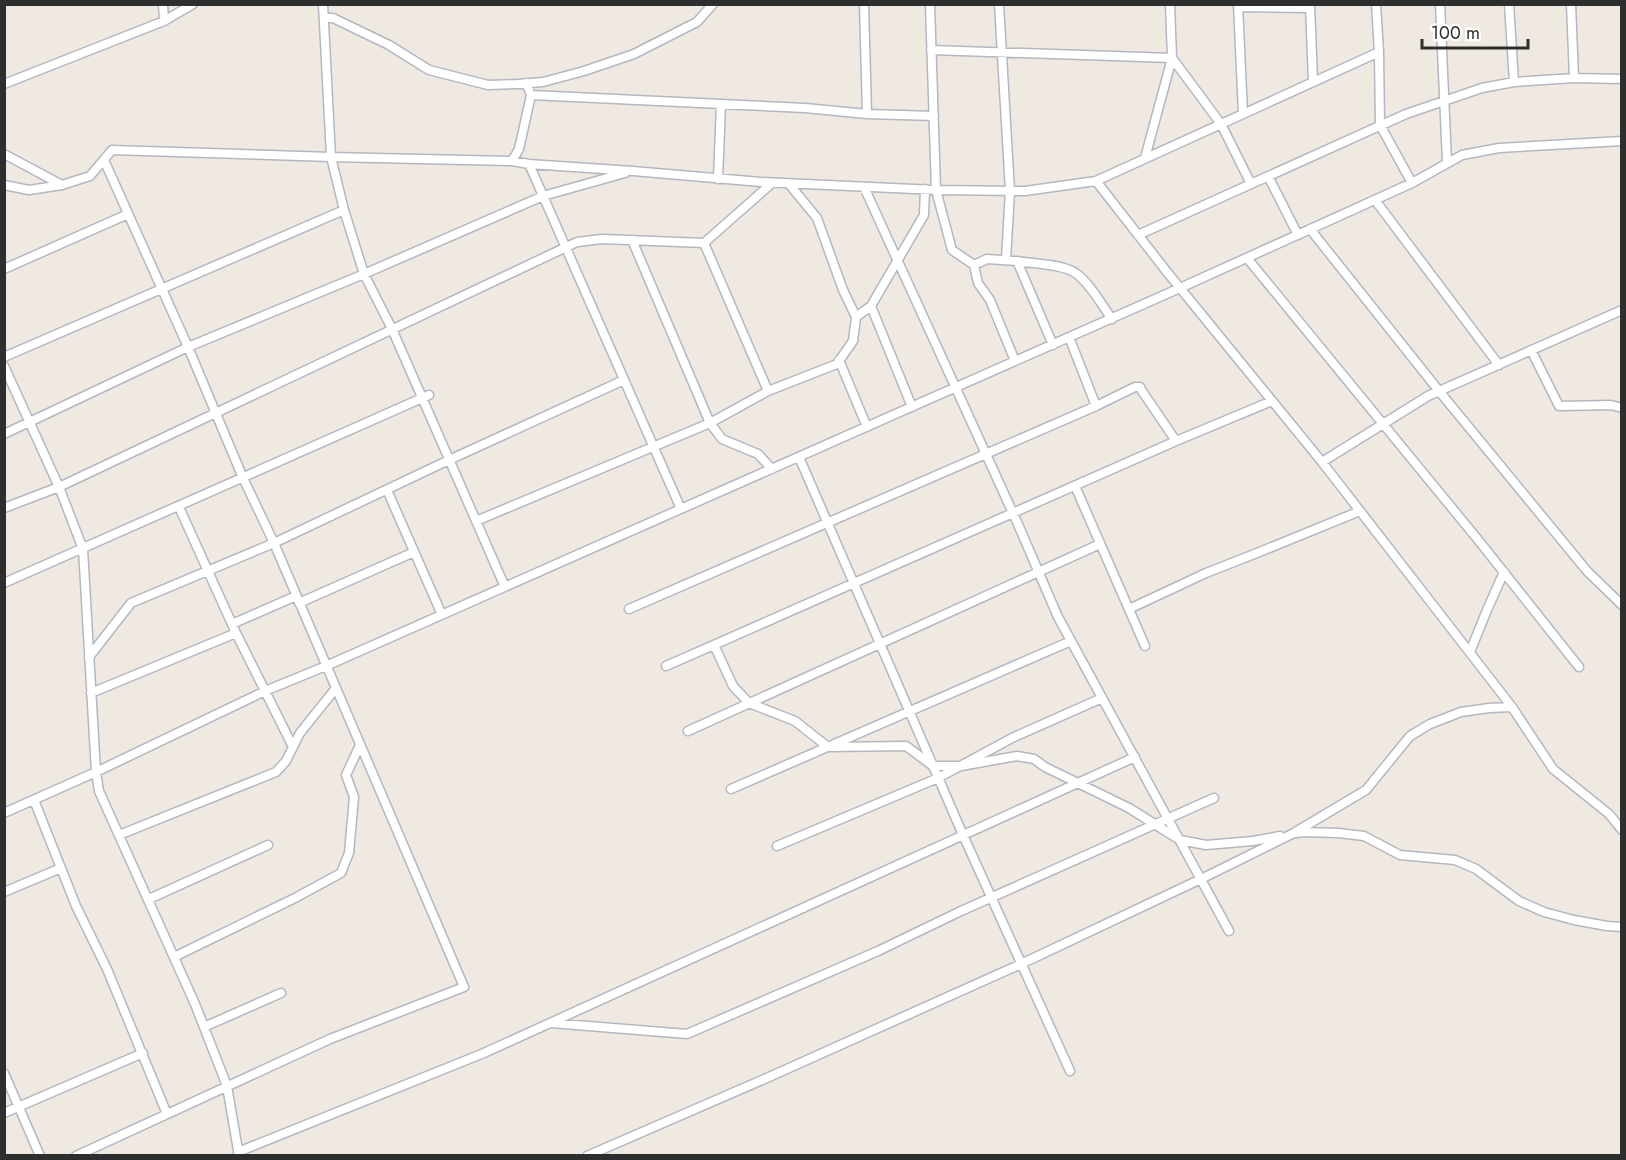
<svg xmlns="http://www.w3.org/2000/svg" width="1626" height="1160" font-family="Jost,sans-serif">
<rect width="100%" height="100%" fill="#efe9e1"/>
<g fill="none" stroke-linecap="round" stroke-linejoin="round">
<defs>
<path id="street" d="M 163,4 L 164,21
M 323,4 L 331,157 L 344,210 L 364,274 L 392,329 L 505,587
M 864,4 L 867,114
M 930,4 L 936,190 L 952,250 L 974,265 L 978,283 L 990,300 L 1015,361
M 999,4 L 1010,191 L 1006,260
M 1238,4 L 1243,114
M 1310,4 L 1313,82
M 1376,4 L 1379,52 L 1380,125 L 1412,183
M 1440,4 L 1447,162
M 1509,4 L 1514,82
M 1571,4 L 1574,78
M 1238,7 L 1310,8
M 324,18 L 333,18 L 389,45 L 429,70 L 488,85 L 518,84 L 543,82 L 584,71 L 634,54 L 697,22 L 713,4
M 931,50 L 1172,58 L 1221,124 L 1251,184
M 4,84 L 164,21 L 193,4
M 531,95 L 805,108 L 867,114 L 934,116
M 4,154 L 62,185 L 90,176 L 112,150 L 331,157 L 512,161 L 529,164 L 633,171 L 761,182 L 936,190 L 1025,191 L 1096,181 L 1167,272 L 1322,462 L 1428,396 L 1622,310
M 1145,158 L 1172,58 L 1170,4
M 512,161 L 519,149 L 531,95 L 526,83
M 529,164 L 681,509
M 1268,176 L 1298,235
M 718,179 L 721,104
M 1096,181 L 1379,52
M 4,185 L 29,190 L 62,185
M 864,187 L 1017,522 L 1058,617 L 1229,931
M 1375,200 L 1499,365
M 1310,229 L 1439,391 L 1587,571 L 1622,605
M 1138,235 L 1406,114 L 1482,88 L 1514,82 L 1574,78 L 1622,79
M 632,240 L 710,423 L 722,439 L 758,454 L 772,469
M 704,243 L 772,183
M 1247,258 L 1479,541 L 1579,667
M 1017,261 C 1033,264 1064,264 1077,274 C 1091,285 1101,304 1112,319
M 974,265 L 987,259 L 1017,261 L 1053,345
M 4,269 L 128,214
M 871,306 L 912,407
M 856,317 L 871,306 L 924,215 L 925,189
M 1069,337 L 1096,406
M 1531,350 L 1559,406 L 1611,405 L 1622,408
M 4,357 L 344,210
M 839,360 L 867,427
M 4,366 L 59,487 L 83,549 L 96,772 L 99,791 L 195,1004 L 227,1086 L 239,1156
M 4,434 L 188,347 L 364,274 L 543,196 L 625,173
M 799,457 L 963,835 L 1070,1071
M 1322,462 L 1512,707 L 1553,769 L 1609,814 L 1622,830
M 1075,486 L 1145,646
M 387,490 L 442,615
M 179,507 L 236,633 L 293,747
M 4,508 L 59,487 L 577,242 L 602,239 L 704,243 L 768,391
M 476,521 L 710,423 L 768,391 L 837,364 L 853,341 L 856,317 L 843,290 L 817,218 L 789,184
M 4,583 L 429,395
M 299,603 L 414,552
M 629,609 L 1096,406 L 1135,387 L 1140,387 L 1142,391 L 1176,441 L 1272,401
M 1129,609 L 1206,573 L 1257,553 L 1360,511
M 232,624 L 296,596
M 714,645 L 733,686 L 749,703 L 795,721 L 828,747 L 906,746 L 933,766 L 961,766 L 1017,756 L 1034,759 L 1045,767 L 1129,808 L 1180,840 L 1206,845 L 1253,841 L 1280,836
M 1470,652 L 1487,610 L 1504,572
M 89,657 L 131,603 L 274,543 L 449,460 L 624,380
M 666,666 L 1176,441
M 91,693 L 236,633
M 688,731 L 1100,544
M 731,789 L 1071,641
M 34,800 L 76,906 L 107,969 L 167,1114
M 4,813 L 96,772 L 265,691 L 326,666 L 1180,288 L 1412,183 L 1462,155 L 1499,148 L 1622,141
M 1296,833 L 1304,832 L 1338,833 L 1364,836 L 1400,855 L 1455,860 L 1476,869 L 1519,901 L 1544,912 L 1574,920 L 1607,926 L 1622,927
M 119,835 L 276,772 L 286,761 L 300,733 L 336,688
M 777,846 L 938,778 L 1012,738 L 1102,698
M 4,892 L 61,868
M 149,899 L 268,845
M 174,957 L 295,898 L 341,873 L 349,853 L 354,797 L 346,775 L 360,745
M 551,1023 L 687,1034 L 878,951 L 961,911 L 1214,798
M 204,1027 L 281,993
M 4,1073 L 40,1156
M 4,1113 L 143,1053
M 238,1152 L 484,1053 L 1135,757
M 76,1156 L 330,1039 L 464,987 L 274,543 L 243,478 L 188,347 L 104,160
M 587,1156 L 769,1077 L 1021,964 L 1201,879 L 1292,834 L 1366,790 L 1410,736 L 1430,724 L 1461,712 L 1489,708 L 1512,707"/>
</defs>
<use href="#street" stroke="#b4b7c1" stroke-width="11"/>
<use href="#street" stroke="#fff" stroke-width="8"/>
</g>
<rect width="1626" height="1160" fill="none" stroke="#2e2e2e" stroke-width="12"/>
<path d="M1422 39v9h106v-9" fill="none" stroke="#2e2e2e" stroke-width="3"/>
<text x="1431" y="39" font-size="18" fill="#2e2e2e" stroke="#ffffff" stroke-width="4.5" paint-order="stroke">100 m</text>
</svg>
